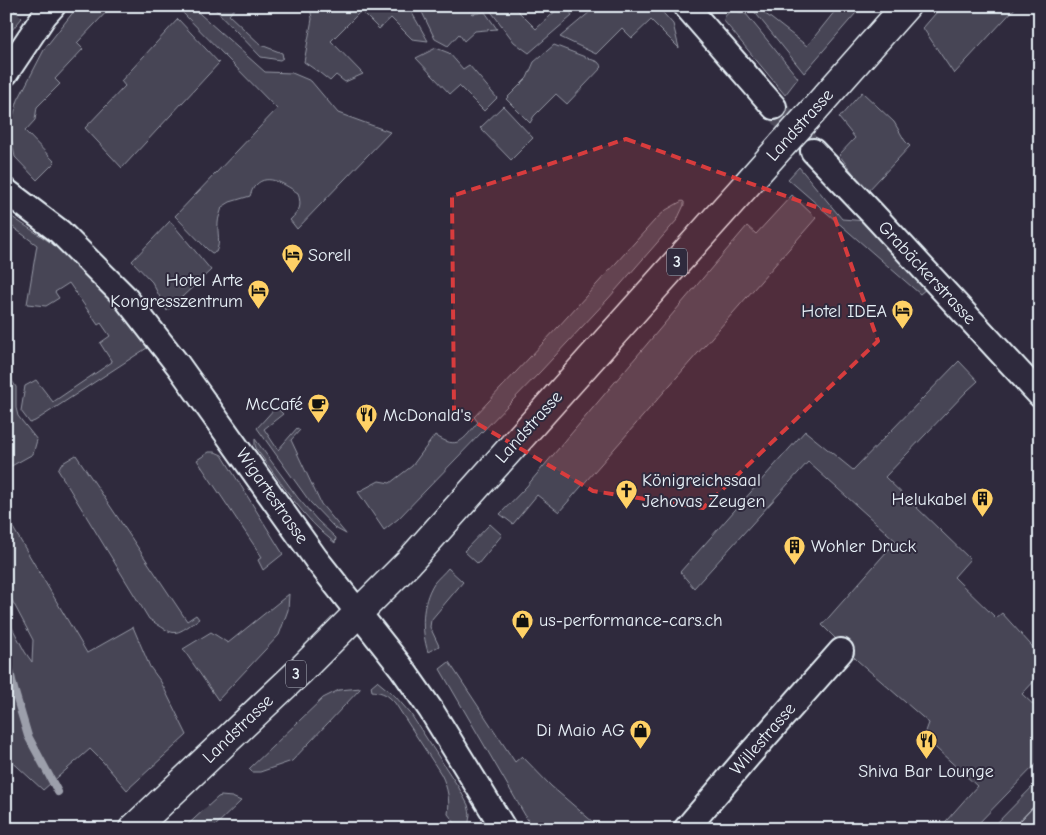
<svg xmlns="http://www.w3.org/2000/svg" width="1046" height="835" font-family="'Comic Neue',sans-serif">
<rect width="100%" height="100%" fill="#2f2a3d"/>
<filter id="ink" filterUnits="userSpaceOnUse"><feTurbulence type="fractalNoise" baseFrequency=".02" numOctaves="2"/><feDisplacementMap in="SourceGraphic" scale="10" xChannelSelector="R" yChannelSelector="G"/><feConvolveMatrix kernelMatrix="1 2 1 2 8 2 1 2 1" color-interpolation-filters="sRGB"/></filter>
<g filter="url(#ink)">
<path fill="#464455" stroke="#979aa6" d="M 6,6 L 18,6 L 14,10 L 22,18 L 6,37 Z
M 78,6 L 112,6 L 77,43 L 83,49 L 55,79 L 60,84 L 37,107 L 35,120 L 25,131 L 55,162 L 37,180 L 15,157 L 11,138 L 12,120 L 18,100 L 45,48 Z
M 186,6 L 191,6 L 265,72 L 292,73 L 311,81 L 338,113 L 390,132 L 297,229 L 290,220 C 300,210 302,207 298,193 C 287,186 268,172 256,185 C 253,187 251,193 250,196 L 230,202 L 222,207 C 221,212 218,218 218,223 C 217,233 221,242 216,252 L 212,253 L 207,249 L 175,216 L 277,109 L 182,12 Z
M 212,6 L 237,6 L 229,15 L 261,45 L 282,53 L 283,58 L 280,60 L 261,57 Z
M 310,6 L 408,6 L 428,41 L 412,39 L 391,18 L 379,29 L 361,11 L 331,41 L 363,74 L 345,82 L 336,75 L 330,81 L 320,73 L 304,62 L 312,19 Z
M 421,6 L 464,6 L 472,14 L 485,12 L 497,29 L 475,31 L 464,41 L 459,34 L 448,46 L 435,39 L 420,8 Z
M 487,6 L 513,6 L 536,29 L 561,6 L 568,6 L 572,16 L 529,53 L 514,42 Z
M 597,6 L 657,6 L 673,24 L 679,48 L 651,20 L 632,38 L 622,28 L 596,54 L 560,37 Z
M 747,6 L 767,6 L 763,12 L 807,46 L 839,6 L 862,6 L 804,73 L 753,10 Z
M 942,6 L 1017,6 L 954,74 L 923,28 Z
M 731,11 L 736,11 L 746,14 L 798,78 L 785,95 L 724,21 C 724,16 727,14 731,11 Z
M 178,19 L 219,63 L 122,168 L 85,128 L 125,86 L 121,81 Z
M 554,45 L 598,62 L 602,67 L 567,104 L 556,94 L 534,116 L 530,123 L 506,99 L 527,78 L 534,62 Z
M 436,48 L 449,53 L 463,69 L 469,65 L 497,98 L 484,111 L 459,86 L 450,94 L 416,58 Z
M 862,92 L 894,122 L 905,141 L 910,146 L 867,192 L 851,175 L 853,173 L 839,155 L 855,138 L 839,118 Z
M 503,106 L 533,138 L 511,160 L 480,128 Z
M 799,167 L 842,219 L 866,221 L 927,288 L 920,294 L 788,179 Z
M 792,195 L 816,218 L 559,512 L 537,495 L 513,524 L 500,514 L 526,487 L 747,226 L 756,234 Z
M 682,201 L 684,202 L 684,205 L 677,220 L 608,299 L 540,372 L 398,519 L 384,530 L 358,492 L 379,481 L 390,483 L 412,466 L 435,435 C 458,451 463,440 478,422 L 474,417 L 558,327 L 655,220 L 666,210 Z
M 6,213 L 65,252 L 106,287 L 153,344 L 35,421 L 30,423 L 21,411 L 25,386 L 36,380 L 53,402 L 112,362 L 100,343 L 110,336 L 101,323 L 98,325 L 69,283 L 55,292 L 59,298 L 46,306 L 27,304 L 37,245 L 6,222 Z
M 170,221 L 211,270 L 167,311 L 152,282 L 132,261 Z
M 959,361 L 978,381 L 967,391 L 885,477 L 970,559 L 954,577 L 996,618 L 1002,613 L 1040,655 L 1040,675 L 1022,694 L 1040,711 L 1040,760 L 973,829 L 939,829 L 977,786 L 924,737 L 929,723 L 858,661 L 822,625 L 896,541 L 808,462 L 694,588 L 680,572 L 805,431 L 853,470 Z
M 7,373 L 16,387 L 16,408 L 18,416 L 37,440 L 33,454 L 6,469 Z
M 276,407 L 283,414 L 264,429 L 278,450 L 297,428 L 300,430 L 291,440 L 321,504 L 346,534 L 335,528 L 310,502 L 257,428 Z
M 255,439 L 298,498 L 317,520 L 336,538 L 335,543 C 303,519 281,482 257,450 L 255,445 Z
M 209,452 L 215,452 L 222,455 L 283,554 L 263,570 L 258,560 L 262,557 L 197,460 Z
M 76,455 L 187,621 L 196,615 L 199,619 C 172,638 176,636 149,619 L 58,470 L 61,464 Z
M 6,516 L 87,653 L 133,627 L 150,667 L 161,682 L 187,735 L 127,790 L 103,762 L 90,749 L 43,790 L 6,756 L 6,616 L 25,652 L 32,662 L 33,640 L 6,589 Z
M 490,524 L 502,535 L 478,564 L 464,551 Z
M 448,568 L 463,582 L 431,620 L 430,627 L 439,646 L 428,652 C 421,630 421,604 434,583 C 438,578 444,573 448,568 Z
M 289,594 L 288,610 L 279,635 L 218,700 L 183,649 L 211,632 L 228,643 Z
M 449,662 L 515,762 L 522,756 L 551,786 L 601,829 L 533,829 L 440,669 Z
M 377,681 L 395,696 L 410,713 L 459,788 L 468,805 L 470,814 L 469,822 L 465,827 L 462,828 L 455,823 L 448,814 C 450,800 448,788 441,774 L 395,703 C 388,695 383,692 372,691 L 371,686 Z
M 361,688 L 292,761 L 260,772 L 252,772 L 249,769 L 323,698 L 339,690 Z
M 1040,779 L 1040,829 L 991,829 Z
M 221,796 L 232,797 L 241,801 L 212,829 L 183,829 L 218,797 Z"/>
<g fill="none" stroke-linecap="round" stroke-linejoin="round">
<path stroke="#9c9fab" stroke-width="8" d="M 6,653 L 14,689 L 28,736 L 58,792"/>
<path stroke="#4b4859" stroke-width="24" stroke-dasharray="24 12" stroke-linecap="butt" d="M 774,107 L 813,151"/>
<defs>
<path id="minor" d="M 686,6 L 774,107
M 6,73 L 44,16 L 53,6
M 813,151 L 872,213 L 1040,395
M 6,191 L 60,232 L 124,296 L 178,365 L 316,559 L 401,667 L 431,710 L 504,829
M 686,829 L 749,755 L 841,651"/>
<path id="primary" d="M 813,111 L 906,6
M 133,829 L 300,671 L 409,562 L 782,145"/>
</defs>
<use href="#minor" stroke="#e8f1f8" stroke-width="28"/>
<use href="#primary" stroke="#e8f1f8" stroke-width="31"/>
<use href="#minor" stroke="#2f2a3d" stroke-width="24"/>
<use href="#primary" stroke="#2f2a3d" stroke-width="28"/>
<path stroke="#e8f1f8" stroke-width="1" d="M 1012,829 L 1040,800
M 1027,829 L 1040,816"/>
<defs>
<path id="primary-bridge" d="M 782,145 L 813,111"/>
</defs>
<use href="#primary-bridge" stroke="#e8f1f8" stroke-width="31" stroke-linecap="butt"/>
<use href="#primary-bridge" stroke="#2f2a3d" stroke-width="28"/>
</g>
</g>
<path fill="#d83c3d" fill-opacity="0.2" stroke="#d83c3d" stroke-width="4" stroke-dasharray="10 6" stroke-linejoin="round" d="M 626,139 L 833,213 L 878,341 L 703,508 L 593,491 L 454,410 L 452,196 Z"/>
<defs>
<symbol id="hotel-pin" viewBox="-11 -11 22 30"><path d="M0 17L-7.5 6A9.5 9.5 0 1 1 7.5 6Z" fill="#ffd166" stroke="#2f2a3d"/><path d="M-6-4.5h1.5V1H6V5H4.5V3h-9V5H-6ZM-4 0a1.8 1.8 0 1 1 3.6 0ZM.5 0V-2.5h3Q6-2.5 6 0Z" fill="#111"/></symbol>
<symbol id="cafe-pin" viewBox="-11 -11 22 30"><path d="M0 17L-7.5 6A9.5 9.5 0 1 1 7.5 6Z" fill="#ffd166" stroke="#2f2a3d"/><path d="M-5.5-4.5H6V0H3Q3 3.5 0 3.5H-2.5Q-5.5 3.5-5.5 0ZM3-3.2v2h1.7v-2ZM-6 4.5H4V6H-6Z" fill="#111"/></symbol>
<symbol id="restaurant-pin" viewBox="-11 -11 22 30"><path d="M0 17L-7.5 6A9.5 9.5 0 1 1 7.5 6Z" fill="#ffd166" stroke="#2f2a3d"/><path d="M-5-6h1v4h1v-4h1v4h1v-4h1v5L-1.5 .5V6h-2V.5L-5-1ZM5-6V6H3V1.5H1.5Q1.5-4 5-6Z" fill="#111"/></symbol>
<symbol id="church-pin" viewBox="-11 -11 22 30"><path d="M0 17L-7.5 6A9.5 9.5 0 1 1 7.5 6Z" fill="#ffd166" stroke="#2f2a3d"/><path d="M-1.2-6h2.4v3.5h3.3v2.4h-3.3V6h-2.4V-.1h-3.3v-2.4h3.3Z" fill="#111"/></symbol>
<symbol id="building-pin" viewBox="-11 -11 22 30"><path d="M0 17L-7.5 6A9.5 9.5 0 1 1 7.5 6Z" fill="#ffd166" stroke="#2f2a3d"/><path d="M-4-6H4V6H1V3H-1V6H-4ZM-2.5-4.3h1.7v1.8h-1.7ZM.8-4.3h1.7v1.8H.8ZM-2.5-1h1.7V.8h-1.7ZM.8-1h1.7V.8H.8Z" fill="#111"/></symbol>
<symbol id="shop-pin" viewBox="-11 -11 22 30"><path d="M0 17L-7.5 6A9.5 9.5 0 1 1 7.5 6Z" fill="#ffd166" stroke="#2f2a3d"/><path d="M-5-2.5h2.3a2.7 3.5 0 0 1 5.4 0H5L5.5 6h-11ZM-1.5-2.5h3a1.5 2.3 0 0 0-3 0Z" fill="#111"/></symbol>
</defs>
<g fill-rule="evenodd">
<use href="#hotel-pin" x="280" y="242" width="25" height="34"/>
<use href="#hotel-pin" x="246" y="278" width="25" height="34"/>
<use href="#hotel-pin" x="890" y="298" width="25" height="34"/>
<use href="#cafe-pin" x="306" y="392" width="25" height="34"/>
<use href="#restaurant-pin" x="354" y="402" width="25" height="34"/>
<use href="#church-pin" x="614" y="478" width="25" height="34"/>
<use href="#building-pin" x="970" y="486" width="25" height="34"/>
<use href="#building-pin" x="782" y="534" width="25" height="34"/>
<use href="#shop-pin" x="510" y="608" width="25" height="34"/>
<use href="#shop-pin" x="628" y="718" width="25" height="34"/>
<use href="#restaurant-pin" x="914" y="728" width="25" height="34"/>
</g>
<g text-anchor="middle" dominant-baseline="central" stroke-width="4" stroke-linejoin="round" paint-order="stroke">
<g fill="#2f2a3d" stroke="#b0b5c0" stroke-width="1">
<rect x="667" y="248.5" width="20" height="27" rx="4"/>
<rect x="286" y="660.5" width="20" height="27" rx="4"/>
</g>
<g font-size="16" font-weight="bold" fill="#e8f1f8">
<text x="677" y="262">3</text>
<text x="296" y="674">3</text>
</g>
<g font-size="18" fill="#e8f1f8" stroke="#2f2a3d">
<text transform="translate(800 125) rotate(-48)">Landstrasse</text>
<text transform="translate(927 273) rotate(47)">Grabäckerstrasse</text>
<text transform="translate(529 427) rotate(-48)">Landstrasse</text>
<text transform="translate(272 496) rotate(55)">Wigartestrasse</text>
<text transform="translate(238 729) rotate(-44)">Landstrasse</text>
<text transform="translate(763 739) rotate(-49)">Willestrasse</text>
</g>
<g font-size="18" fill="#e8f1f8" stroke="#2f2a3d" text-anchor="start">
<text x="308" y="255">Sorell</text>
<text x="243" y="280" text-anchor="end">Hotel Arte<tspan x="243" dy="21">Kongresszentrum</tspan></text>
<text x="887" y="311" text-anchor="end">Hotel IDEA</text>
<text x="303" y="404" text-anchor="end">McCafé</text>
<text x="383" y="415">McDonald's</text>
<text x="642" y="480">Königreichssaal<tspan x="642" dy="21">Jehovas Zeugen</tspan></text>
<text x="967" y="499" text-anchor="end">Helukabel</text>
<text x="811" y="546">Wohler Druck</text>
<text x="539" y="620">us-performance-cars.ch</text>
<text x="625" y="730" text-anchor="end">Di Maio AG</text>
<text x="926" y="771" text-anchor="middle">Shiva Bar Lounge</text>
</g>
</g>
<rect width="1046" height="835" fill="none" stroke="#2f2a3d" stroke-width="25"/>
<rect x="12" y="12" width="1021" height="810" fill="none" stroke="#e8f1f8" stroke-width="2" filter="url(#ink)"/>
</svg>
